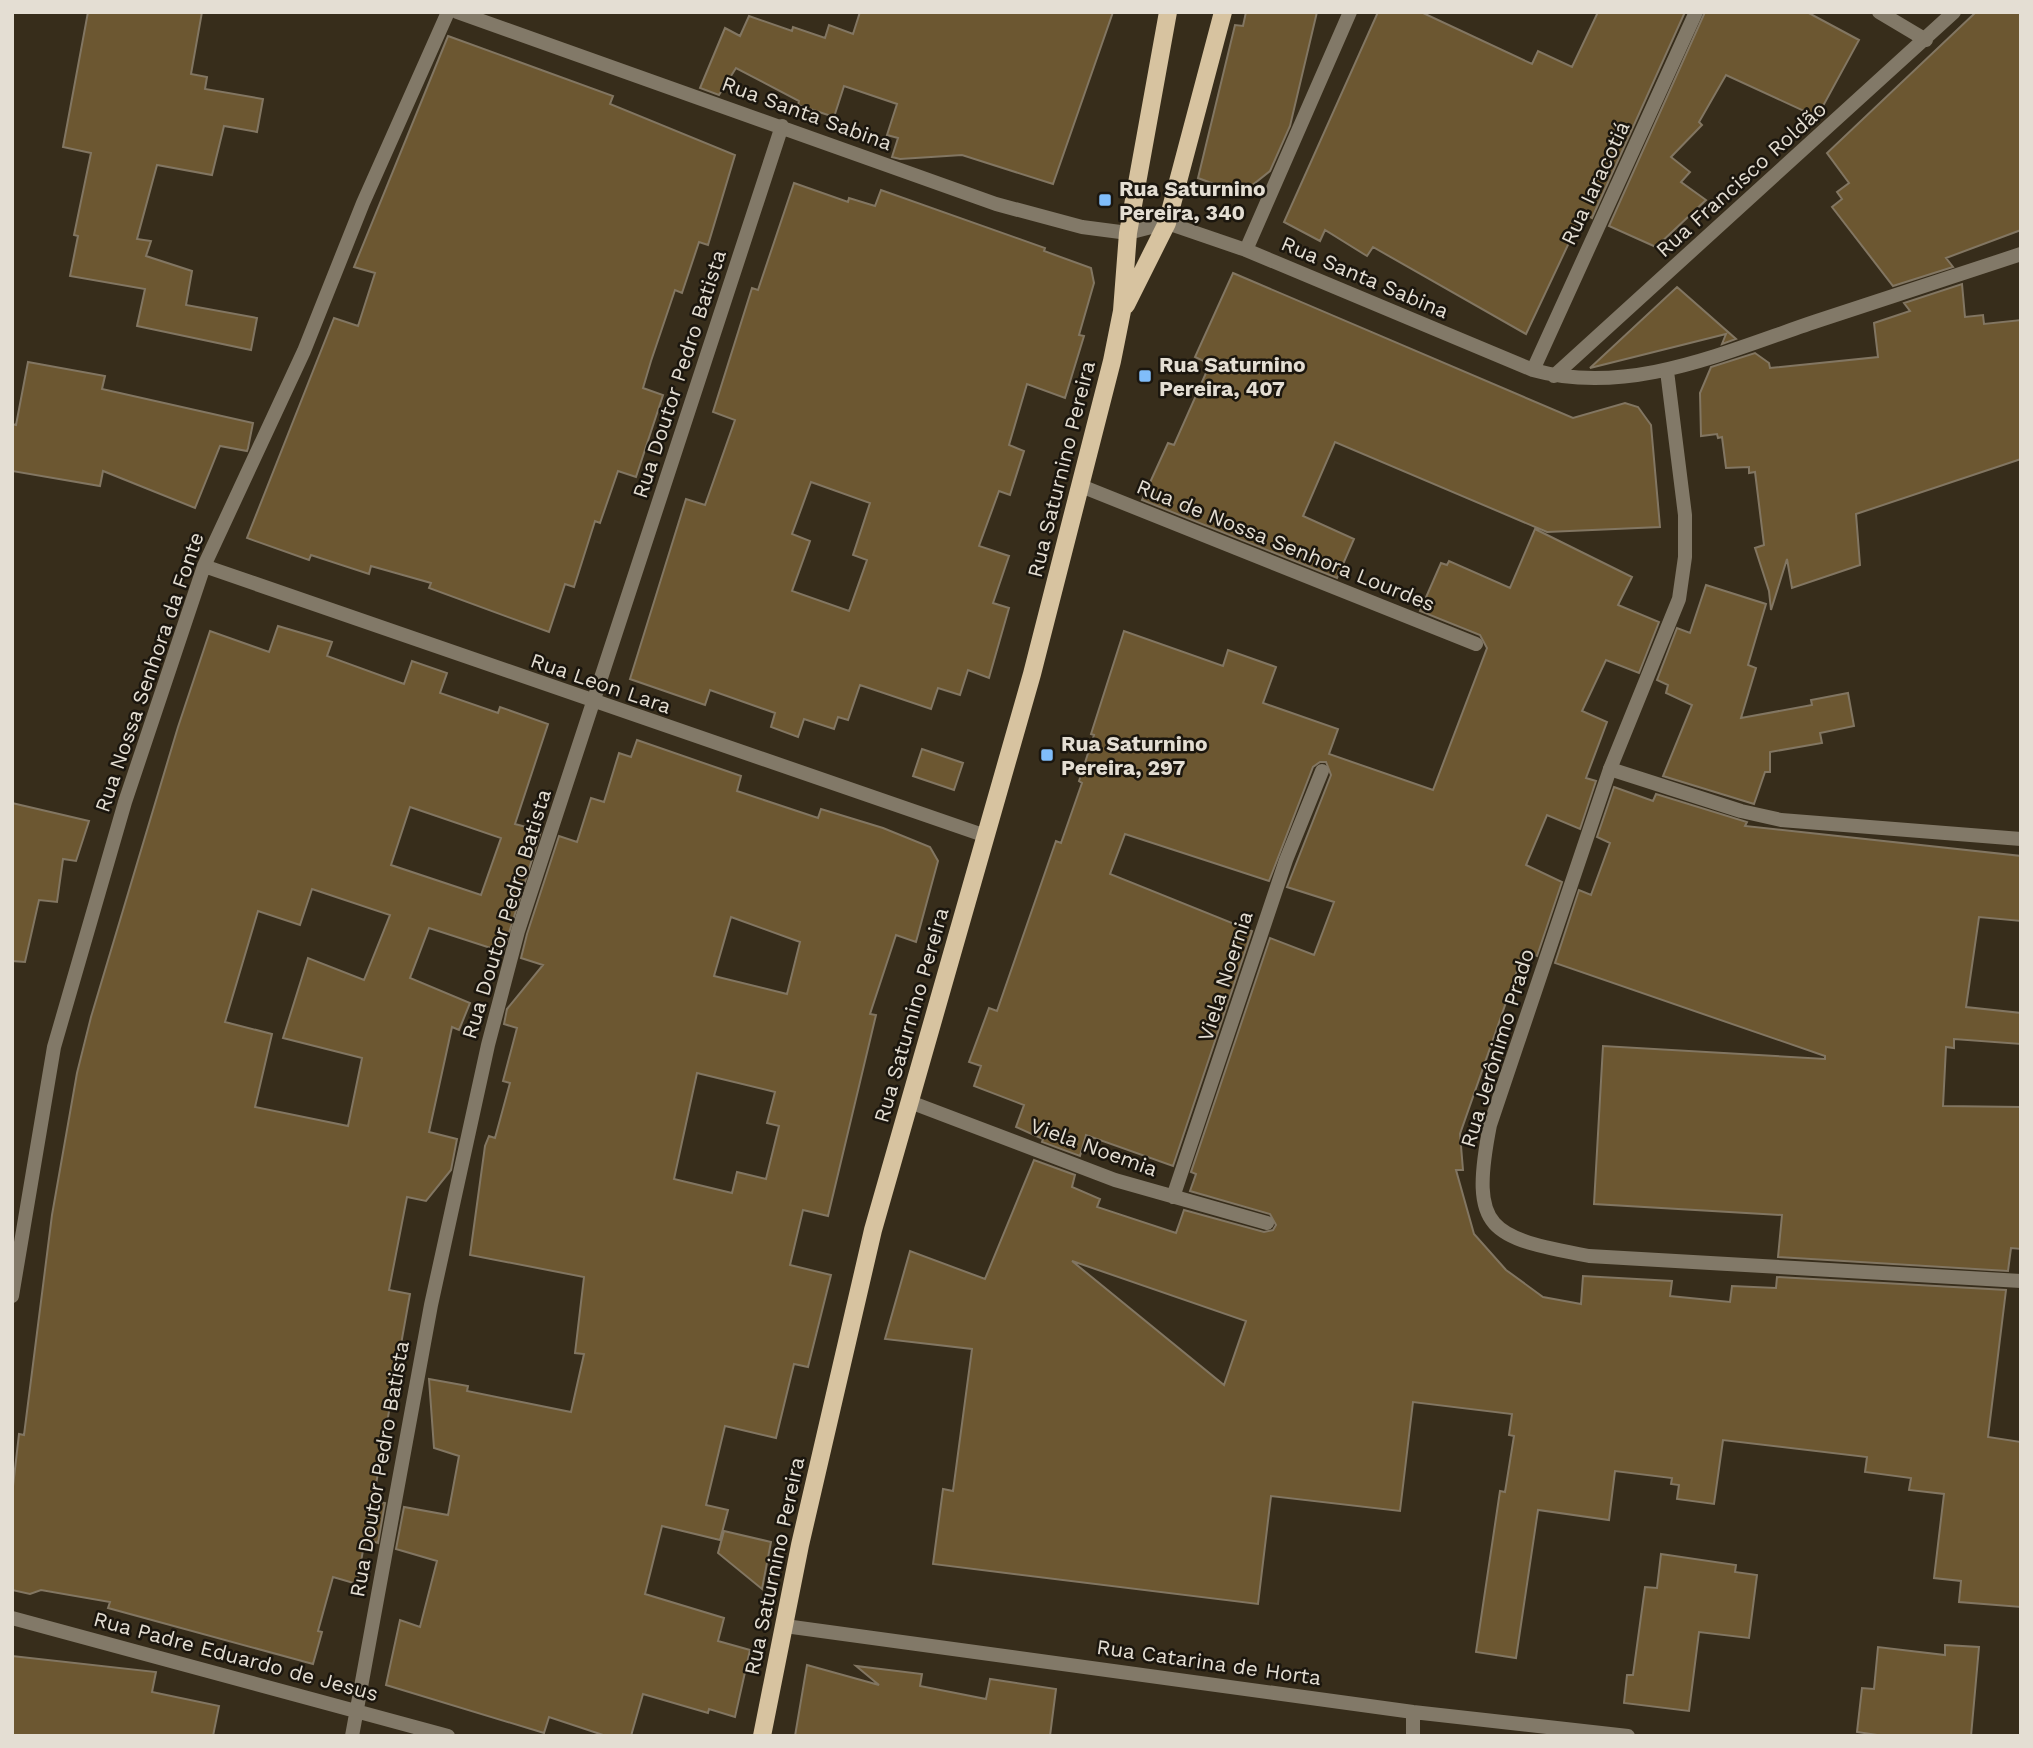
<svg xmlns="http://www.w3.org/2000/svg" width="2033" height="1748" font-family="'Work Sans',sans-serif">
<rect width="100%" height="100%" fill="#372d1b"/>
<path fill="#6c5731" stroke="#827662" stroke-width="2" fill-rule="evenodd" d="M 88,12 L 202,12 L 191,74 L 207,77 L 205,89 L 263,99 L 257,132 L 224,126 L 212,175 L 157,165 L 137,239 L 151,241 L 146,256 L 192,271 L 186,305 L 257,318 L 251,350 L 137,326 L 145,289 L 70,276 L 78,236 L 74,235 L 91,153 L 63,147 Z
M 860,12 L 1113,12 L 1053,184 L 962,155 L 900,159 L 892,157 L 898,138 L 887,135 L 897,104 L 844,86 L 834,117 L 798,105 L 799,101 L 736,68 L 719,95 L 700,88 L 725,28 L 740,36 L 749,16 L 792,31 L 793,27 L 825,38 L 829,25 L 853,34 Z
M 1246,12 L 1317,12 L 1290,126 L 1270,171 L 1241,194 L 1198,178 L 1235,25 L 1243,26 Z
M 1378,12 L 1421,12 L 1532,64 L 1538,51 L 1572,67 L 1598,12 L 1685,12 L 1592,218 L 1583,213 L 1526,334 L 1373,247 L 1367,256 L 1325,230 L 1320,241 L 1284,222 Z
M 1705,12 L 1807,12 L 1859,40 L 1817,117 L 1726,75 L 1699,122 L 1702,125 L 1671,157 L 1690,172 L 1681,182 L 1706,200 L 1656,247 L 1609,226 Z
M 1976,12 L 2021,12 L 2021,230 L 1946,258 L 1953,267 L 1893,286 L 1832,207 L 1842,199 L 1837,192 L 1849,183 L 1827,153 Z
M 448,36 L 613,96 L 610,104 L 735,155 L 708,245 L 699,242 L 682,293 L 675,290 L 651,361 L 643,388 L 663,395 L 636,477 L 618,471 L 600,523 L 595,521 L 574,587 L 565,584 L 549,632 L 429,588 L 431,583 L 371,566 L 369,574 L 311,555 L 309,560 L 247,538 L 334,318 L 358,326 L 375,273 L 354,267 Z
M 794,183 L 848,202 L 849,198 L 875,206 L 881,190 L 1045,248 L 1044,251 L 1091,268 L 1094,283 L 1079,335 L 1084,336 L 1065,398 L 1027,384 L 1009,445 L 1024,451 L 1010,495 L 999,491 L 979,546 L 1009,556 L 993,603 L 1009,608 L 989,678 L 968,670 L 960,695 L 938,688 L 931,709 L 860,685 L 848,720 L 838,717 L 834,729 L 804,719 L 798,737 L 771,727 L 775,713 L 710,690 L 705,705 L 630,679 L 686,499 L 705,505 L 735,420 L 713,412 L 752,288 L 758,290 ZM 811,482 L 870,503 L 853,555 L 867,560 L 849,611 L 792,591 L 810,541 L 792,534 Z
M 1233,273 L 1573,418 L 1625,403 L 1638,407 L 1651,425 L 1660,527 L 1547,532 L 1335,442 L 1303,516 L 1354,539 L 1337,578 L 1142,500 L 1168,443 L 1174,445 L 1210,364 L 1195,357 Z
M 1962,284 L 1965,317 L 1983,315 L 1984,324 L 2021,320 L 2021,459 L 1856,514 L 1860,565 L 1792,588 L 1787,559 L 1771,610 L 1769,591 L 1755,548 L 1764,545 L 1755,472 L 1749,473 L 1749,467 L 1726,468 L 1722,437 L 1718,438 L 1717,434 L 1701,436 L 1700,393 L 1711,367 L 1755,353 L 1769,363 L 1770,368 L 1878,357 L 1874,323 L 1910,311 L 1904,303 Z
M 1677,287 L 1736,339 L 1722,344 L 1726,334 L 1590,368 Z
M 28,362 L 105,376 L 102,389 L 253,423 L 248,448 L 247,451 L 220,446 L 195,508 L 103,471 L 100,486 L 12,471 L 12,424 L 16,425 Z
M 1535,529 L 1632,577 L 1618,605 L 1659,622 L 1639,673 L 1606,660 L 1582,711 L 1607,722 L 1586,778 L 1596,781 L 1580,829 L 1547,815 L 1526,865 L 1562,882 L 1537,956 L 1524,951 L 1460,1134 L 1463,1170 L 1456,1170 L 1474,1234 L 1506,1270 L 1543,1297 L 1581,1304 L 1583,1276 L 1672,1281 L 1670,1296 L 1730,1302 L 1732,1286 L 1776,1288 L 1777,1277 L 2006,1290 L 1988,1437 L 2021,1442 L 2021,1607 L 1959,1602 L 1961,1581 L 1934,1578 L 1944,1494 L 1909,1490 L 1911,1478 L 1865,1472 L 1867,1457 L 1723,1440 L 1714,1504 L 1677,1499 L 1679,1485 L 1671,1484 L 1672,1478 L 1615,1471 L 1609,1520 L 1538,1510 L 1516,1658 L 1476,1652 L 1500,1491 L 1505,1492 L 1514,1436 L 1509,1435 L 1512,1414 L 1413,1402 L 1400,1511 L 1271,1496 L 1258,1604 L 933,1564 L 943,1489 L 953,1491 L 972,1349 L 885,1339 L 910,1251 L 985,1279 L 1034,1160 L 1075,1175 L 1072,1187 L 1100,1199 L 1097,1207 L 1176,1233 L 1184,1210 L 1264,1232 L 1273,1230 L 1276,1225 L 1270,1214 L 1190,1191 L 1196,1174 L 1191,1172 L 1270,938 L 1314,955 L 1334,902 L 1287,887 L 1331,775 L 1326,762 L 1320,762 L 1313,767 L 1269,881 L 1125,834 L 1110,874 L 1252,931 L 1173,1166 L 1086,1135 L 1080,1156 L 1042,1142 L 1043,1139 L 1016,1127 L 1024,1105 L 974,1086 L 981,1066 L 969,1062 L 989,1008 L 997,1011 L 1056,841 L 1061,843 L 1082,783 L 1079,781 L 1094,735 L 1091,734 L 1124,631 L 1223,666 L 1228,650 L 1276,667 L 1263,703 L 1338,729 L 1329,754 L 1433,790 L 1487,648 L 1480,635 L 1420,611 L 1441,563 L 1447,565 L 1449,561 L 1510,588 ZM 1072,1261 L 1246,1321 L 1224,1385 Z
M 1706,585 L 1766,604 L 1748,665 L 1756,668 L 1741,718 L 1812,705 L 1811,700 L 1848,693 L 1854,726 L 1820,733 L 1822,743 L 1770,752 L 1770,772 L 1765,772 L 1754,804 L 1663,776 L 1692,705 L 1666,693 L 1668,685 L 1657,680 L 1677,628 L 1690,633 Z
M 278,626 L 332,642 L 327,656 L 404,684 L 412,661 L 447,673 L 440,693 L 498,713 L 500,707 L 548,724 L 515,824 L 541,831 L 503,952 L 429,928 L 410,978 L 470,1003 L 459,1030 L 452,1027 L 429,1132 L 457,1139 L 451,1170 L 426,1201 L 407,1197 L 389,1290 L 410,1294 L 373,1501 L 385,1503 L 378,1543 L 365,1539 L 357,1584 L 333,1577 L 318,1631 L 322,1632 L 313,1664 L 108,1608 L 110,1602 L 41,1590 L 30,1594 L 12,1590 L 12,1495 L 19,1434 L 24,1435 L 52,1215 L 77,1073 L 91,1017 L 178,727 L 210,631 L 269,652 ZM 410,807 L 501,838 L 481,895 L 391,865 ZM 312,889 L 390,915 L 364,980 L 308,958 L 283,1038 L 362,1058 L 348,1126 L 255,1107 L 272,1034 L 225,1022 L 258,911 L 300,925 Z
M 637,740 L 741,776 L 737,791 L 818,818 L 821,809 L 883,828 L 930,847 L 938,861 L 916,942 L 896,935 L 870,1014 L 876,1015 L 828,1216 L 803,1210 L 790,1265 L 831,1275 L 808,1367 L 794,1364 L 776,1438 L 725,1426 L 706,1505 L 728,1510 L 720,1540 L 662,1526 L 645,1594 L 724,1618 L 718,1641 L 750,1650 L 735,1717 L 709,1709 L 708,1713 L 643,1694 L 631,1736 L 606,1736 L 549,1717 L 544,1733 L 386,1685 L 400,1620 L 420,1627 L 437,1561 L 396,1549 L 404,1507 L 448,1515 L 459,1456 L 434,1448 L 429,1379 L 468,1386 L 467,1391 L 571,1412 L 584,1354 L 575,1353 L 584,1277 L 470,1255 L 485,1146 L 489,1136 L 495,1138 L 510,1083 L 503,1081 L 517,1028 L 504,1024 L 507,1009 L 543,965 L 521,958 L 527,934 L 559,836 L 577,842 L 591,798 L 604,802 L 619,753 L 631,757 ZM 731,917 L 800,942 L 787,994 L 714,976 ZM 697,1073 L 775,1092 L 767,1123 L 779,1126 L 766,1179 L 737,1172 L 732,1193 L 674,1179 Z
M 922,749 L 963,763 L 954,790 L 913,776 Z
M 1614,787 L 1653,801 L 1656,794 L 1747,822 L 1745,826 L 2021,856 L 2021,921 L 1979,917 L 1966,1007 L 2021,1013 L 2021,1044 L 1954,1039 L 1954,1048 L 1946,1047 L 1943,1106 L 2021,1107 L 2021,1249 L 2011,1248 L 2008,1271 L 1778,1257 L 1782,1215 L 1594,1204 L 1603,1046 L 1825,1059 L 1825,1056 L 1555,963 L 1579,890 L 1591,895 L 1610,843 L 1597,837 Z
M 12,803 L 89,821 L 76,861 L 63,859 L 57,902 L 39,900 L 25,962 L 12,961 Z
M 724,1531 L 771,1542 L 762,1589 L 718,1553 Z
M 1661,1554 L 1736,1565 L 1735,1572 L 1757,1575 L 1749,1638 L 1699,1632 L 1689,1711 L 1624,1703 L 1627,1675 L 1633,1675 L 1645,1587 L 1657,1588 Z
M 1945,1645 L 1979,1647 L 1971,1736 L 1884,1736 L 1857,1732 L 1862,1688 L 1874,1689 L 1878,1647 L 1945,1655 Z
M 12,1656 L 156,1672 L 152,1692 L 219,1706 L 213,1736 L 12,1736 Z
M 807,1665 L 879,1685 L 856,1666 L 922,1674 L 920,1686 L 986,1699 L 990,1679 L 1056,1689 L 1050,1736 L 795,1736 Z"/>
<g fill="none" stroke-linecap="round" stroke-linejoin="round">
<path stroke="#827968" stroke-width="14" d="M 1081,486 L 1476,644
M 1610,769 L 1741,811 L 1781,820 L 2021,839
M 910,1102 L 1115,1180 L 1267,1223
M 1173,1197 L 1286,860 L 1322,771"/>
<path stroke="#827968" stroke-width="14" d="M 457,12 L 996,204 L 1082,227 L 1128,233 L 1167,223 L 1246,250 L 1533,370 C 1629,397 1727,351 1817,321 C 1885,299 1953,277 2021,254
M 1879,12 L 1926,40
M 1246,250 L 1350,12
M 1533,370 L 1696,12
M 1667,371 L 1685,515 L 1685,557 L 1679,599 L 1610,769 L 1490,1125 C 1469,1232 1490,1237 1589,1256 L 2021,1281
M 1554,376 L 1954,12
M 204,566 L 986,836
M 12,1296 L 54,1047 L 125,802 L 204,566 L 304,351 L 363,203 L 448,12
M 12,1618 L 448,1736
M 785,1626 L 1413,1712 L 1628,1736
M 1413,1712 L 1413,1736
M 352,1736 L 431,1305 L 488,1045 L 518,931 L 782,126"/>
<path stroke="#d7c3a0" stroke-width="18" d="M 1126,305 L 1167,223 L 1223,12
M 762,1736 L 800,1545 L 873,1230 L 1032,674 L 1112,361 L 1122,311 L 1128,233 L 1168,12"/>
</g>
<g fill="#80bdfa" stroke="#1b160e" stroke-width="2.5">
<rect x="1098" y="193" width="14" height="14" rx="3.5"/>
<rect x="1138" y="369" width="14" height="14" rx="3.5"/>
<rect x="1040" y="748" width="14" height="14" rx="3.5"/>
</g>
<g text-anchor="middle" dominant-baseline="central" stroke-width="5" stroke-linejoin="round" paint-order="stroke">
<g font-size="21" fill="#e4ded3" stroke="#1b160e">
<text transform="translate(807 113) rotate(20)">Rua Santa Sabina</text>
<text transform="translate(1741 179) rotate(-42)">Rua Francisco Roldão</text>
<text transform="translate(1595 183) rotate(-65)">Rua Iaracotiá</text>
<text transform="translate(1365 277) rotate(23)">Rua Santa Sabina</text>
<text transform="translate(679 374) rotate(-72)">Rua Doutor Pedro Batista</text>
<text transform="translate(1061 469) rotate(-76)">Rua Saturnino Pereira</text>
<text transform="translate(1286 545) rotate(22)">Rua de Nossa Senhora Lourdes</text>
<text transform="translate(149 672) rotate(-71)">Rua Nossa Senhora da Fonte</text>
<text transform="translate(601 683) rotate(19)">Rua Leon Lara</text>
<text transform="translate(506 914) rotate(-73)">Rua Doutor Pedro Batista</text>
<text transform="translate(1225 976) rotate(-72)">Viela Noernia</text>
<text transform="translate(911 1015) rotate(-74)">Rua Saturnino Pereira</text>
<text transform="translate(1497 1048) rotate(-73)">Rua Jerônimo Prado</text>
<text transform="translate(1094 1147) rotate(20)">Viela Noemia</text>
<text transform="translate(379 1469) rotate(-80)">Rua Doutor Pedro Batista</text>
<text transform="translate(774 1566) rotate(-78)">Rua Saturnino Pereira</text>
<text transform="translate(236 1656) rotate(15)">Rua Padre Eduardo de Jesus</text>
<text transform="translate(1209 1662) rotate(8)">Rua Catarina de Horta</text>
</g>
<g font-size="21" font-weight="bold" fill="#e4ded3" stroke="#1b160e" text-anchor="start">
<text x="1119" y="188">Rua Saturnino<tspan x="1119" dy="24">Pereira, 340</tspan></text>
<text x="1159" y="364">Rua Saturnino<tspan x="1159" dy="24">Pereira, 407</tspan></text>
<text x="1061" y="743">Rua Saturnino<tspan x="1061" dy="24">Pereira, 297</tspan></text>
</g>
</g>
<rect width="2033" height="1748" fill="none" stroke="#e4ded3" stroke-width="28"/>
</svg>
